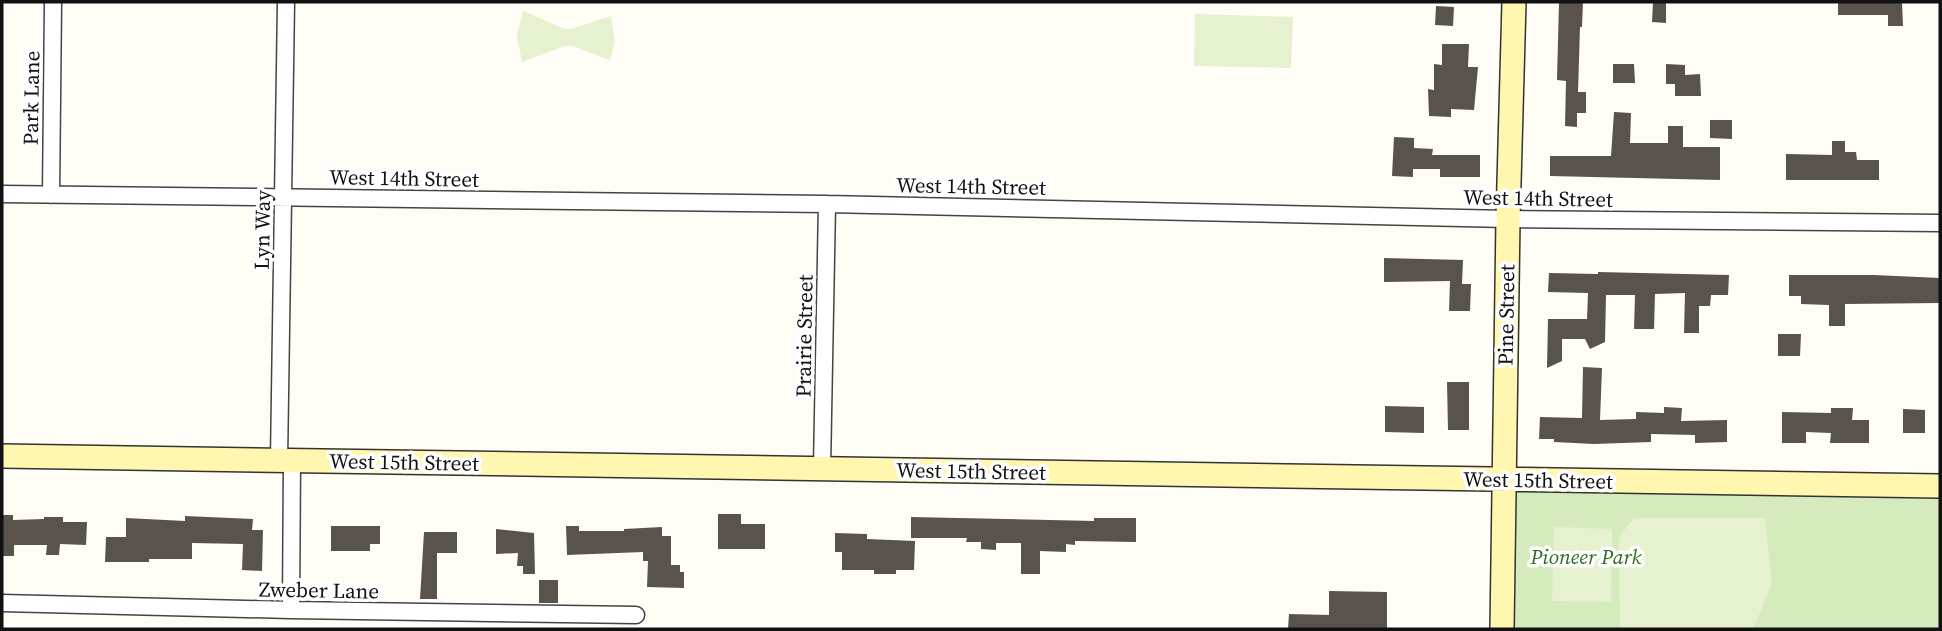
<svg xmlns="http://www.w3.org/2000/svg" width="1942" height="631" font-family="'Source Serif 4',serif">
<rect width="100%" height="100%" fill="#fffdf5"/>
<path fill="#d5ebbd" d="M 1504,480 L 1940,486 L 1940,629 L 1502,629 Z"/>
<path fill="#e6f2cf" d="M 523,11 L 565,29 L 571,29 L 611,16 L 615,42 L 610,60 L 572,46 L 565,46 L 522,62 L 517,36 Z
M 1195,14 L 1293,17 L 1291,68 L 1194,66 Z
M 1634,518 L 1765,518 L 1772,583 L 1754,627 L 1751,629 L 1620,629 L 1619,537 Z
M 1554,527 L 1612,529 L 1611,602 L 1552,601 Z"/>
<path fill="#5a524d" d="M 1559,2 L 1583,2 L 1582,27 L 1580,27 L 1578,92 L 1586,92 L 1586,113 L 1577,113 L 1577,127 L 1565,126 L 1566,81 L 1557,80 Z
M 1653,2 L 1666,2 L 1666,23 L 1652,22 Z
M 1838,2 L 1902,2 L 1903,26 L 1888,26 L 1888,15 L 1838,15 Z
M 1436,6 L 1454,7 L 1453,26 L 1435,25 Z
M 1442,44 L 1469,44 L 1468,67 L 1478,67 L 1474,110 L 1451,109 L 1451,117 L 1429,116 L 1428,89 L 1434,90 L 1434,64 L 1442,65 Z
M 1613,64 L 1634,64 L 1635,83 L 1613,83 Z
M 1666,64 L 1685,65 L 1685,75 L 1700,74 L 1701,96 L 1675,96 L 1675,84 L 1666,84 Z
M 1614,112 L 1631,113 L 1630,143 L 1668,143 L 1668,126 L 1683,126 L 1683,147 L 1720,147 L 1720,180 L 1550,176 L 1550,156 L 1611,156 Z
M 1710,120 L 1732,120 L 1732,139 L 1710,138 Z
M 1394,137 L 1414,138 L 1414,148 L 1433,149 L 1432,155 L 1480,155 L 1480,177 L 1440,177 L 1440,169 L 1413,169 L 1413,177 L 1392,176 Z
M 1832,141 L 1845,141 L 1845,152 L 1856,152 L 1857,160 L 1879,160 L 1879,180 L 1786,180 L 1786,154 L 1832,155 Z
M 1384,258 L 1463,260 L 1462,284 L 1471,284 L 1470,311 L 1449,311 L 1450,281 L 1384,282 Z
M 1598,272 L 1729,275 L 1728,295 L 1711,295 L 1710,306 L 1699,306 L 1699,333 L 1684,333 L 1685,293 L 1655,294 L 1654,329 L 1634,329 L 1635,295 L 1606,295 L 1605,342 L 1590,349 L 1585,339 L 1562,339 L 1562,361 L 1547,368 L 1548,319 L 1587,319 L 1588,293 L 1548,292 L 1549,273 L 1598,274 Z
M 1789,275 L 1874,275 L 1940,278 L 1940,303 L 1845,304 L 1845,326 L 1829,326 L 1829,305 L 1801,304 L 1801,296 L 1789,296 Z
M 1778,334 L 1801,334 L 1800,356 L 1778,356 Z
M 1583,367 L 1602,368 L 1600,420 L 1636,419 L 1636,412 L 1664,413 L 1664,407 L 1682,408 L 1681,421 L 1727,420 L 1727,442 L 1695,443 L 1695,435 L 1651,434 L 1651,442 L 1594,444 L 1554,442 L 1554,439 L 1539,439 L 1540,417 L 1582,418 Z
M 1447,382 L 1469,382 L 1469,430 L 1448,430 Z
M 1385,406 L 1424,407 L 1424,433 L 1385,432 Z
M 1831,408 L 1853,408 L 1852,420 L 1869,420 L 1869,443 L 1830,443 L 1831,433 L 1806,432 L 1806,443 L 1782,443 L 1782,412 L 1831,413 Z
M 1903,409 L 1925,410 L 1925,433 L 1903,433 Z
M 718,514 L 741,514 L 741,524 L 765,524 L 765,549 L 718,549 Z
M 2,515 L 13,515 L 13,520 L 44,519 L 44,517 L 63,517 L 63,522 L 87,522 L 86,545 L 60,544 L 59,555 L 46,555 L 47,545 L 14,545 L 14,556 L 2,556 Z
M 185,516 L 253,519 L 252,530 L 263,530 L 262,571 L 242,570 L 243,544 L 192,543 L 192,559 L 149,559 L 149,562 L 105,562 L 106,537 L 126,537 L 126,518 L 185,521 Z
M 911,517 L 1094,521 L 1094,518 L 1136,518 L 1136,542 L 1075,541 L 1075,545 L 1066,544 L 1066,552 L 1040,551 L 1040,574 L 1021,574 L 1021,543 L 996,543 L 996,550 L 981,549 L 981,542 L 966,542 L 967,538 L 911,538 Z
M 331,526 L 380,526 L 380,544 L 370,544 L 370,551 L 331,551 Z
M 566,526 L 579,526 L 579,531 L 624,531 L 624,529 L 662,527 L 662,536 L 671,536 L 671,565 L 680,565 L 680,572 L 684,572 L 684,588 L 647,587 L 648,561 L 643,561 L 643,552 L 567,555 Z
M 496,529 L 534,533 L 535,574 L 523,574 L 523,566 L 517,566 L 518,553 L 496,554 Z
M 424,532 L 457,532 L 457,553 L 437,553 L 437,599 L 420,599 Z
M 835,533 L 867,534 L 867,539 L 915,541 L 914,570 L 896,570 L 896,574 L 874,574 L 874,570 L 842,570 L 842,552 L 835,552 Z
M 539,580 L 558,580 L 558,603 L 539,603 Z
M 1329,591 L 1387,592 L 1387,629 L 1288,629 L 1289,614 L 1329,615 Z"/>
<g fill="none" stroke-linecap="round" stroke-linejoin="round">
<defs>
<path id="street" d="M 2,194 L 827,204 L 1508,219 L 1940,223
M 51,195 L 53,2
M 279,460 L 286,2
M 822,468 L 827,204
M 2,603 L 291,610 L 636,615
M 291,610 L 292,460"/>
<path id="secondary" d="M 2,456 L 1940,486
M 1502,629 L 1508,219 L 1514,2"/>
</defs>
<use href="#street" stroke="#444" stroke-width="19"/>
<use href="#secondary" stroke="#333" stroke-width="26"/>
<use href="#street" stroke="#fff" stroke-width="16"/>
<use href="#secondary" stroke="#fff6b0" stroke-width="23"/>
</g>
<g text-anchor="middle" dominant-baseline="central" stroke-width="7" stroke-linejoin="round" paint-order="stroke">
<g font-size="21" fill="#111" stroke="#fff">
<text transform="translate(31 98) rotate(-89)">Park Lane</text>
<text transform="translate(404 178) rotate(1)">West 14th Street</text>
<text transform="translate(971 186) rotate(1)">West 14th Street</text>
<text transform="translate(1538 198) rotate(1)">West 14th Street</text>
<text transform="translate(262 230) rotate(-89)">Lyn Way</text>
<text transform="translate(1506 315) rotate(-89)">Pine Street</text>
<text transform="translate(804 336) rotate(-89)">Prairie Street</text>
<text transform="translate(404 462) rotate(1)">West 15th Street</text>
<text transform="translate(971 471) rotate(1)">West 15th Street</text>
<text transform="translate(1538 480) rotate(1)">West 15th Street</text>
<text transform="translate(319 590) rotate(1)">Zweber Lane</text>
</g>
<g font-size="21" font-style="italic" fill="#2f6b1f" stroke="#fff">
<text x="1586" y="556">Pioneer Park</text>
</g>
</g>
<rect width="1942" height="631" fill="none" stroke="#111111" stroke-width="7"/>
</svg>
